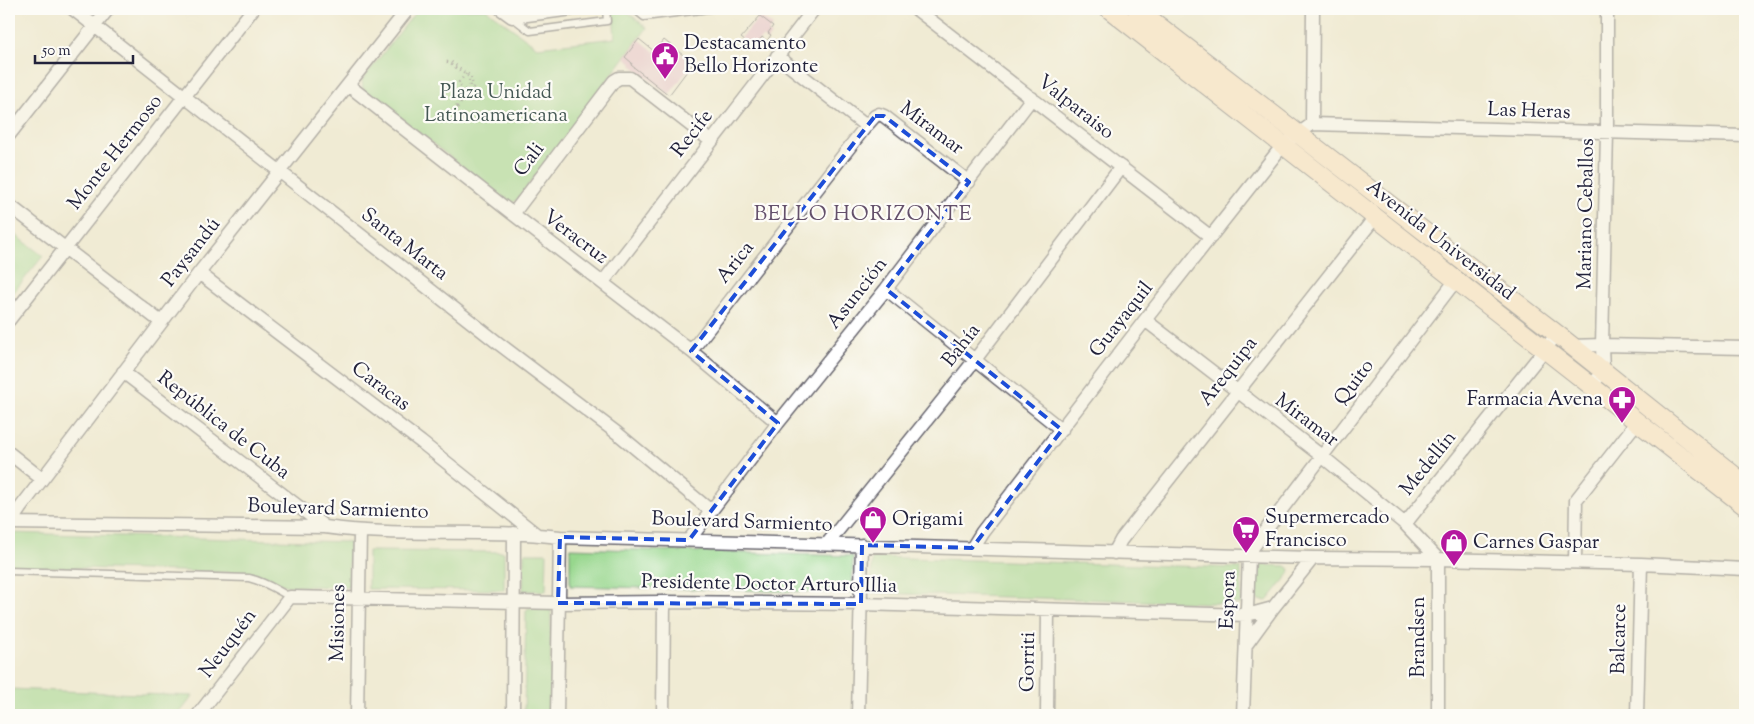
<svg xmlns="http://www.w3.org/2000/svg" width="1754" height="724" font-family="'Sorts Mill Goudy',serif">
<rect width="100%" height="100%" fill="#fdfcf7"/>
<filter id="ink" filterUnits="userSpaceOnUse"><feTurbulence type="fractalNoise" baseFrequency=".02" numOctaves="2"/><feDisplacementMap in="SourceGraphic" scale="10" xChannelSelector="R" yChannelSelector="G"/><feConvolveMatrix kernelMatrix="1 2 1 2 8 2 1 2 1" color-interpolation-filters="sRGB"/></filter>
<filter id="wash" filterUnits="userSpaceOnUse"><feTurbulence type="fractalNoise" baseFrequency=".0096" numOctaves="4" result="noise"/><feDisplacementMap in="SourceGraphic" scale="20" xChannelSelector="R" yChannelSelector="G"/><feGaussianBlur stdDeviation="1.12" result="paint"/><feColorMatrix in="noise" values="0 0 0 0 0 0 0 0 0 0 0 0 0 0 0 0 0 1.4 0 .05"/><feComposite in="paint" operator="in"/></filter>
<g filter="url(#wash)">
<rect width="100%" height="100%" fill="#f0ebd4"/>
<path fill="#97d78d" stroke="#5c7c64" d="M 418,9 L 486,9 L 537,47 L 615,38 L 613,11 L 624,9 L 647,28 L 517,200 L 510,204 L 363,89 L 362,80 Z
M 9,230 L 43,256 L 9,298 Z
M 9,533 L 349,542 L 349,587 L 287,586 L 263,577 L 247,573 L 9,566 Z
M 570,548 L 853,556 L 852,593 L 570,586 Z
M 368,551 L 504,552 L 504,590 L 368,589 Z
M 524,553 L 547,553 L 546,591 L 523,591 Z
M 872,557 L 1241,568 L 1241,604 L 871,593 Z
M 1262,565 L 1286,566 L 1290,569 L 1289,574 L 1267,601 L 1258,600 L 1255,597 L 1256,570 Z
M 528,608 L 550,609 L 551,610 L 550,715 L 524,715 L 526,611 Z
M 9,689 L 193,696 L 178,715 L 9,715 Z"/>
<g id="blocks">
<path fill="#e0a6c4" d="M 760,16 L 773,26 L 768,33 L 771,35 L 767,41 L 762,37 L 754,48 L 741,38 Z
M 639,39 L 655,52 L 664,40 L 693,63 L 669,95 L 631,65 L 632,63 L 625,57 Z"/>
</g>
</g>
<g filter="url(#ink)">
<use href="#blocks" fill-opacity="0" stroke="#6a6871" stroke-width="1"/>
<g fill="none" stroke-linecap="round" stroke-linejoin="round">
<defs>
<path id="service" d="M 634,9 L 644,17 L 709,9
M 513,18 L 530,31 L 607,21 L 606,9
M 9,571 L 249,578 C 266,582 275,589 290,597"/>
<path id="minor" d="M 73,9 L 498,343 L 617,433 L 711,511
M 501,9 L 512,17 L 572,9
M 916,9 L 1211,237
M 777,56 L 866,126 L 875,116 L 879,114 L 884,116 L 969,182
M 348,85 L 513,214 L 691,351 L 778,423
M 1312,124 L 1745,136
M 1312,124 L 1313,9
M 9,135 L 108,9
M 9,205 L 161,322
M 513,214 L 614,81 L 619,78 L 630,78 L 711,141
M 199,273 L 421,442 L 536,534
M 603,282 L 814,9
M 886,289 L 1062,430
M 9,320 L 253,9
M 1145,320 L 1323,457 L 1405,524 L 1438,559
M 1571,346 L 1602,345 L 1745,348
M 691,351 L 866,126
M 123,372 L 325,527
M 1591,387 L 1603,371 L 1602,345 L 1607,133 L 1607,9
M 9,453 L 42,479
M 9,523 L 325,527 C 403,538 482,528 560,537 L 1313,558 L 1438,559 L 1641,564 L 1745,569
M 10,523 L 21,507 L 199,273 L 408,9
M 1405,524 L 1557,334
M 689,540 L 778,423 L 886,289 L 1032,98
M 827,544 L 974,361 L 1121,167
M 972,548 L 982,532 L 1145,320 L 1283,145 L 1312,124
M 1114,553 L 1121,540 L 1376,216
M 1575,562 L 1576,500 L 1637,422
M 1246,645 L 1273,608
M 198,715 L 290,597 L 558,603 L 664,602 L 861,604 L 1247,615 L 1273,608 L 1313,558
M 357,715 L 360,532
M 513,715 L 514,533
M 557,715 L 560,537
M 663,715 L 664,602
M 858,715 L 862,545
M 1047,715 L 1048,610
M 1243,715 L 1249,556 L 1253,547 L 1456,280
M 1438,715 L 1438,559
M 1637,715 L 1641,564"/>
<path id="secondary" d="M 1109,9 L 1745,506
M 1137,9 L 1557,334 L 1745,484"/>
</defs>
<use href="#service" stroke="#6a6871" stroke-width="9"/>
<use href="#minor" stroke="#6a6871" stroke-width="15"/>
<use href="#secondary" stroke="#6a6871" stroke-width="20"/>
<path stroke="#6a6871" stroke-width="2.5" stroke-dasharray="1 4" stroke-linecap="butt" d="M 447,62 L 450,61 L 471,76 L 473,87 L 458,107 L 454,106
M 447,62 L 456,68
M 455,67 L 469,77 L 470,87 L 456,107
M 466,74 L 459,82 L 460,86 L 468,92"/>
<use href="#service" stroke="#fff" stroke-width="6"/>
<use href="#minor" stroke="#fff" stroke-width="12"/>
<use href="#secondary" stroke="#fee4c6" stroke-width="18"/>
</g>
</g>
<path d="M0 0H1754V724H0ZM 875,116 L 884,116 L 969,182 L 886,289 L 1062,430 L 972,548 L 862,545 L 861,604 L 558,603 L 560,537 L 689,540 L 778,423 L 691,351 Z" fill="#f0ebd4" fill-opacity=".55" fill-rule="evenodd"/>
<path fill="none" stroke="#1d4ed8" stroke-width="4" stroke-dasharray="10 6" stroke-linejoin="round" d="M 875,116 L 884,116 L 969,182 L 886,289 L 1062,430 L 972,548 L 862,545 L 861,604 L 558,603 L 560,537 L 689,540 L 778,423 L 691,351 Z"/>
<defs>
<symbol id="civic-pin" viewBox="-11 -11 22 30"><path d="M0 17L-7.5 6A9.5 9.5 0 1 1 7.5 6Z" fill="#b5179e" stroke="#fdfcf7"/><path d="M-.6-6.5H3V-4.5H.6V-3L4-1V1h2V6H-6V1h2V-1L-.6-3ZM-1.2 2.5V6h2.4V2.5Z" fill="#fff"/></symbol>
<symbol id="pharmacy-pin" viewBox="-11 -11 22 30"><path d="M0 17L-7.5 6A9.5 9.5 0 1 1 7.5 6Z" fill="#b5179e" stroke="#fdfcf7"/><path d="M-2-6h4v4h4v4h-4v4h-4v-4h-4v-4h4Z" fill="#fff"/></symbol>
<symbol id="shop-pin" viewBox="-11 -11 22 30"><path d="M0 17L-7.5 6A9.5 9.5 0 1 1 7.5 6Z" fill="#b5179e" stroke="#fdfcf7"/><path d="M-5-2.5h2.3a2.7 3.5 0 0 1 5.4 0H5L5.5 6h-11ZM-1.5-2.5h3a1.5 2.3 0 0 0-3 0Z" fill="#fff"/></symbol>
<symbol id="supermarket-pin" viewBox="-11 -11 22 30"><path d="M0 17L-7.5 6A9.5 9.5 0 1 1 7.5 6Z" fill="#b5179e" stroke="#fdfcf7"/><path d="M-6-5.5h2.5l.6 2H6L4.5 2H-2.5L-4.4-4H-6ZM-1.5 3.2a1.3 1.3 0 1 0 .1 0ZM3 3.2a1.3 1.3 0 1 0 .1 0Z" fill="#fff"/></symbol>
</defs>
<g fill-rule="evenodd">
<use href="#civic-pin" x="649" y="40" width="32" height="43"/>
<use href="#pharmacy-pin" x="1606" y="384" width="32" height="43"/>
<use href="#shop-pin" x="857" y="504" width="32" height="43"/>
<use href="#supermarket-pin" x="1230" y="514" width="32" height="43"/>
<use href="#shop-pin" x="1438" y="527" width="32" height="43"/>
</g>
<g text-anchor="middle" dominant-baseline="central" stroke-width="4.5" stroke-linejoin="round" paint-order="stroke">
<g font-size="20" fill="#22223b" stroke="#fdfcf7" text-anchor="start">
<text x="684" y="44">Destacamento<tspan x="684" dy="23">Bello Horizonte</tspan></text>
<text x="1603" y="400" text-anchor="end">Farmacia Avena</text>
<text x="1265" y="518">Supermercado<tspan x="1265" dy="23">Francisco</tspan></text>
<text x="892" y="520">Origami</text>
<text x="1473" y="543">Carnes Gaspar</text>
</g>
<g font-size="20" fill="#455854" stroke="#fdfcf7">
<text x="496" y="93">Plaza Unidad<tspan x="496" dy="23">Latinoamericana</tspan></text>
</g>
<g font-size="20" fill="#22223b" stroke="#fdfcf7">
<text transform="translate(1075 108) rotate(38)">Valparaiso</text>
<text transform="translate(1529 112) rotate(2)">Las Heras</text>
<text transform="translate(931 129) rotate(37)">Miramar</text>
<text transform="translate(693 134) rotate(-52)">Recife</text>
<text transform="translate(116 153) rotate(-52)">Monte Hermoso</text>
<text transform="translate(530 160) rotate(-53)">Cali</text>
<text transform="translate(1587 214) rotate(-89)">Mariano Ceballos</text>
<text transform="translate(575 238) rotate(37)">Veracruz</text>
<text transform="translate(1440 241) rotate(38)">Avenida Universidad</text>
<text transform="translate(404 245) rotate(38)">Santa Marta</text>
<text transform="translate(192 253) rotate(-52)">Paysandú</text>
<text transform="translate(736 263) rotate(-52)">Arica</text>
<text transform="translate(858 294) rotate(-52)">Asunción</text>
<text transform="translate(1122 320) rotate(-52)">Guayaquil</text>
<text transform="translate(962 346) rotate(-52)">Bahía</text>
<text transform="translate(1229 372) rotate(-52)">Arequipa</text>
<text transform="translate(1355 383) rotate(-53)">Quito</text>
<text transform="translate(380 387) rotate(37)">Caracas</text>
<text transform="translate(1306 421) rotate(37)">Miramar</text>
<text transform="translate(223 426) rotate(38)">República de Cuba</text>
<text transform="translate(1429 464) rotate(-51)">Medellín</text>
<text transform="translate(338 510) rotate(2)">Boulevard Sarmiento</text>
<text transform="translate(742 523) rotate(2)">Boulevard Sarmiento</text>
<text transform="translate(769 585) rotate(1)">Presidente Doctor Arturo Illia</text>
<text transform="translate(1229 600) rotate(-88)">Espora</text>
<text transform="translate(339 623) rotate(-89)">Misiones</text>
<text transform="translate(1419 637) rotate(-90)">Brandsen</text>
<text transform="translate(1620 639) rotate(-89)">Balcarce</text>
<text transform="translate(229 644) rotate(-53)">Neuquén</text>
<text transform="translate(1029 662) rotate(-89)">Gorriti</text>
</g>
<g font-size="21" letter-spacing="1" fill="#64506b" stroke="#fdfcf7">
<text x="863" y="215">BELLO HORIZONTE</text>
</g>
</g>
<rect width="1754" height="724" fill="none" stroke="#fdfcf7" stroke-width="30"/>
<path d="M35 55v8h98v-8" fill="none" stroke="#22223b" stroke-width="2.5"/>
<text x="42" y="55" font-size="15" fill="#22223b" stroke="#fdfcf7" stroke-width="4" paint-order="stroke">50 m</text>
</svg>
